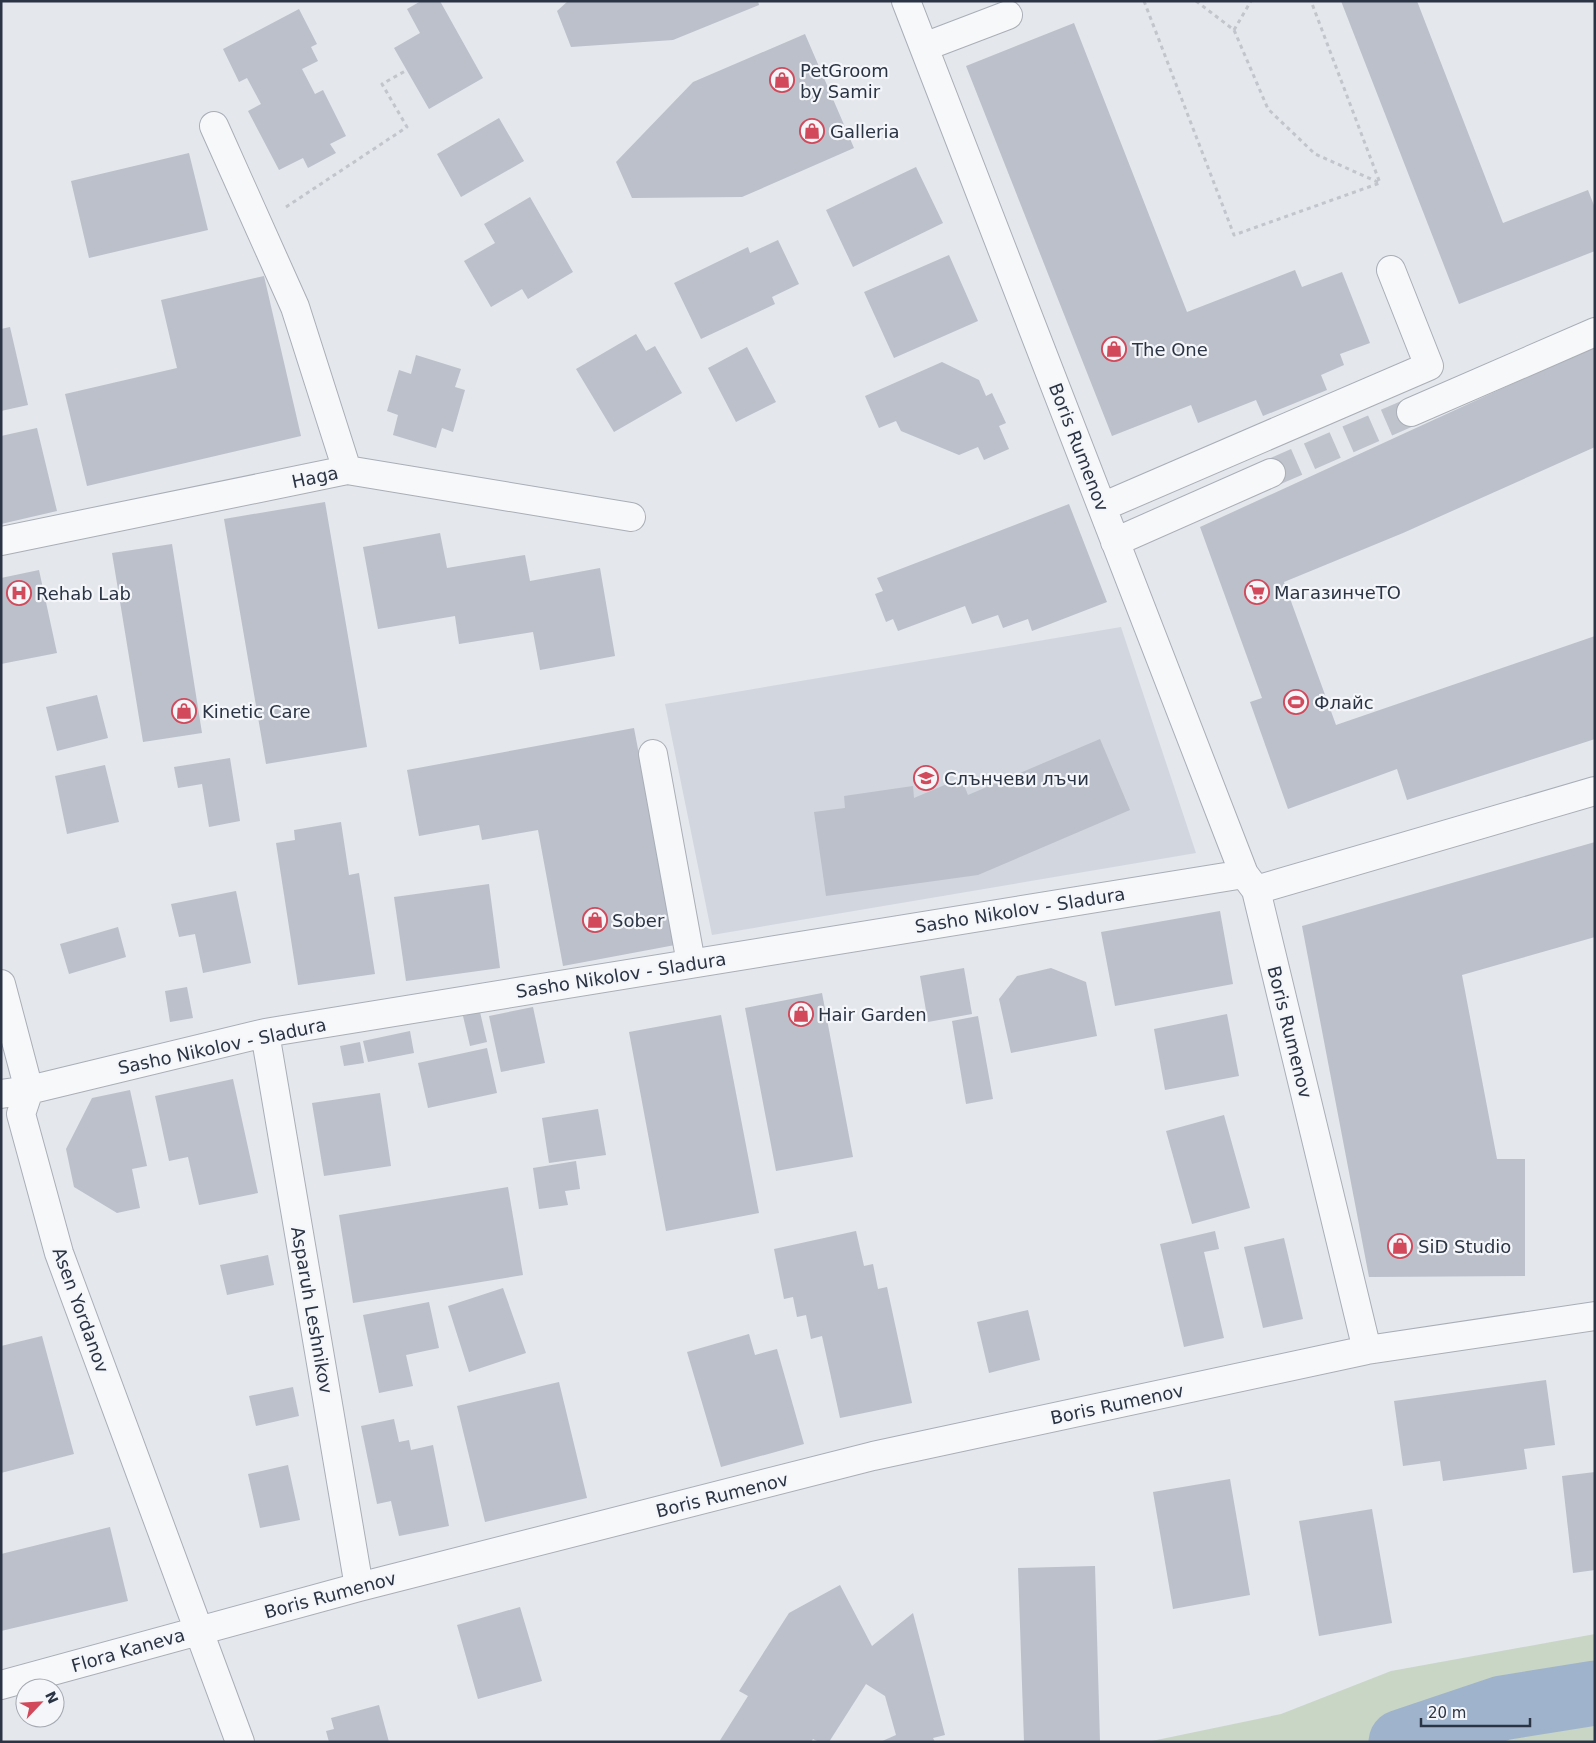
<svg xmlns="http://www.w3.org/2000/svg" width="1596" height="1743" font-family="'DejaVu Sans',sans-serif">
<rect width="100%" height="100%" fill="#e4e7ec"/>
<path fill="#d2d6de" d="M 1121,627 L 1196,853 L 712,935 L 665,704 Z"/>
<path fill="#c9d6c5" d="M 1595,1634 L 1595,1742 L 1147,1742 L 1281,1714 L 1391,1671 Z"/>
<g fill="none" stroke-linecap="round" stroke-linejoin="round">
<path stroke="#9fb4cc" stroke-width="65" d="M 1401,1742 L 1502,1708 L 1595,1693"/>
</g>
<path fill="#bbc0ca" d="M 421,1 L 440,1 L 483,78 L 429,109 L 394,48 L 420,33 L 407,9 Z
M 568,1 L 758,1 L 759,5 L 673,40 L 571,47 L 557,11 Z
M 1341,1 L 1417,1 L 1503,223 L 1588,190 L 1595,208 L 1595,251 L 1459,304 Z
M 299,9 L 317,44 L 311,47 L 318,61 L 302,69 L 315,94 L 323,90 L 346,136 L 330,144 L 336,153 L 308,168 L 303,158 L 279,170 L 248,111 L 261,104 L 247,78 L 239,82 L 223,49 Z
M 1074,23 L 1187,312 L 1295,270 L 1302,287 L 1342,272 L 1370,343 L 1340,354 L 1344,365 L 1321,375 L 1327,390 L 1263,416 L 1256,400 L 1198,423 L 1191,405 L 1112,436 L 966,66 Z
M 805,34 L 854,148 L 742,197 L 632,198 L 616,162 L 693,82 Z
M 499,118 L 524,161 L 461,197 L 437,154 Z
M 189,153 L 208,230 L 89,258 L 71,181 Z
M 916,167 L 943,223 L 853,267 L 826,210 Z
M 530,197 L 573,272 L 528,299 L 522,289 L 491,307 L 464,261 L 495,243 L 484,224 Z
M 778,240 L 799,284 L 772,297 L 775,304 L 701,339 L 674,283 L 748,247 L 750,253 Z
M 949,255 L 978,321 L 894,358 L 864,292 Z
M 264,276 L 301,436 L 87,486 L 65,394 L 177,368 L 161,300 Z
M 10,327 L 28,405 L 1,411 L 1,329 Z
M 636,334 L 646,351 L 655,346 L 682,393 L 614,432 L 576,369 Z
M 1595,346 L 1595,447 L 1403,533 L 1284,582 L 1336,725 L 1595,636 L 1595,739 L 1407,800 L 1397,769 L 1288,809 L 1250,702 L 1262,698 L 1200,527 Z
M 747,347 L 776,402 L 736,422 L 708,368 Z
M 416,355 L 461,369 L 455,387 L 465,390 L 453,432 L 442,428 L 436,448 L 393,435 L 398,415 L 387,411 L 399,370 L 411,374 Z
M 942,362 L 979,380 L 986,396 L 992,393 L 1006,423 L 999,426 L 1009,449 L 984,460 L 978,447 L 959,455 L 901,431 L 896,421 L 879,428 L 865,396 Z
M 37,428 L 57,511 L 1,524 L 1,436 Z
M 325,502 L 367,747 L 266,764 L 224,519 Z
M 1069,504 L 1107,602 L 1032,631 L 1028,619 L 1003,628 L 998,615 L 972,624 L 965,606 L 898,631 L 893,619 L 886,622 L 875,594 L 883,591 L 877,578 Z
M 440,533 L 447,568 L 525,555 L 530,581 L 600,568 L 615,656 L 540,670 L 533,632 L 459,644 L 455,616 L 378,629 L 363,547 Z
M 172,544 L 202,733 L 143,742 L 112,553 Z
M 39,570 L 57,653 L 1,664 L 1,578 Z
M 97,695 L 108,738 L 57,751 L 46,707 Z
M 634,728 L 675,945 L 563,966 L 538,830 L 482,840 L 479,825 L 419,836 L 407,770 Z
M 1100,739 L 1130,810 L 978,875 L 826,896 L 814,812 L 845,808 L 844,796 L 913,786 L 914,798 L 961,778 L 968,795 Z
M 230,758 L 240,821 L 209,827 L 202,784 L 178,788 L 174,767 Z
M 105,765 L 119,822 L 67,834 L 55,776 Z
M 341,822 L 349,875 L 359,873 L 375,974 L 298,985 L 276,843 L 295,840 L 294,830 Z
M 1595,842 L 1595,937 L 1462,975 L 1497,1159 L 1525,1159 L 1525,1276 L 1369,1277 L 1302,926 Z
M 489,884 L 500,968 L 406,981 L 394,897 Z
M 236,891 L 251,963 L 203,973 L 195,934 L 179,937 L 171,904 Z
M 1220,911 L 1233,984 L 1115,1006 L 1101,932 Z
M 118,927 L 126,957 L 69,974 L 60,944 Z
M 964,968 L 972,1014 L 928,1022 L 920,976 Z
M 1051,968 L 1086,982 L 1097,1036 L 1011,1053 L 999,999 L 1017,976 Z
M 187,987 L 193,1018 L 170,1022 L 165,991 Z
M 822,993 L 853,1157 L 776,1171 L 745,1008 Z
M 533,1007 L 545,1063 L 501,1072 L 489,1016 Z
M 480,1012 L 487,1042 L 470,1046 L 463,1016 Z
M 1227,1014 L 1239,1076 L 1165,1090 L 1154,1029 Z
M 721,1015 L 759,1213 L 666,1231 L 629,1032 Z
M 978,1016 L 993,1099 L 966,1104 L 952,1021 Z
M 410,1031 L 414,1053 L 368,1062 L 363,1041 Z
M 360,1042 L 364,1063 L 344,1066 L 340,1046 Z
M 487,1048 L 497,1093 L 428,1108 L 418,1063 Z
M 233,1079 L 258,1193 L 199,1205 L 188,1157 L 169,1161 L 155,1096 Z
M 130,1090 L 147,1166 L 132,1169 L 140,1208 L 117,1213 L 74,1187 L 66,1149 L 92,1098 Z
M 380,1093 L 391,1166 L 324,1176 L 312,1103 Z
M 598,1109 L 606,1155 L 549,1163 L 542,1118 Z
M 1224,1115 L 1250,1208 L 1192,1224 L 1166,1131 Z
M 576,1161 L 580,1189 L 565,1191 L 568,1205 L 539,1209 L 533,1168 Z
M 508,1187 L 523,1275 L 353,1303 L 339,1215 Z
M 856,1231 L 864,1266 L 873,1264 L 878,1289 L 887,1287 L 912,1403 L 840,1418 L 822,1336 L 811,1339 L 806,1315 L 797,1317 L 793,1297 L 784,1299 L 774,1249 Z
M 1215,1231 L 1219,1249 L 1204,1252 L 1224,1338 L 1184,1347 L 1160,1244 Z
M 1284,1238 L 1303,1319 L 1263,1328 L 1244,1247 Z
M 268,1255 L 274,1285 L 227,1295 L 220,1265 Z
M 503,1288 L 526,1353 L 469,1372 L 448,1306 Z
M 429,1302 L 439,1348 L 406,1355 L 413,1386 L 379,1393 L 363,1315 Z
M 1028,1310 L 1040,1360 L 989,1373 L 977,1322 Z
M 749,1334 L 755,1355 L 777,1349 L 804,1444 L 721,1467 L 687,1352 Z
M 42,1336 L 74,1454 L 1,1473 L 1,1346 Z
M 1546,1380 L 1555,1445 L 1524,1449 L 1527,1469 L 1443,1481 L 1440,1461 L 1403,1466 L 1394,1401 Z
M 559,1382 L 587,1498 L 485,1522 L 457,1406 Z
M 293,1387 L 299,1416 L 256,1426 L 249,1396 Z
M 394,1419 L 399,1442 L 409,1440 L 411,1450 L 433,1445 L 449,1526 L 399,1536 L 391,1501 L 377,1504 L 361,1426 Z
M 288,1465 L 300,1520 L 260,1528 L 248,1474 Z
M 1595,1472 L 1595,1570 L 1573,1573 L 1562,1476 Z
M 1230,1479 L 1250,1595 L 1173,1609 L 1153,1492 Z
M 1372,1509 L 1392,1623 L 1319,1636 L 1299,1521 Z
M 110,1527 L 128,1601 L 1,1631 L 1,1554 Z
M 1095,1566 L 1100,1742 L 1024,1742 L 1018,1568 Z
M 840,1585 L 872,1646 L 913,1613 L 945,1735 L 933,1738 L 935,1742 L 880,1742 L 896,1735 L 885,1696 L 866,1684 L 829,1742 L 819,1742 L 813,1739 L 811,1742 L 719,1742 L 748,1696 L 739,1691 L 789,1613 Z
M 520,1607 L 542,1681 L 478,1699 L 457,1625 Z
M 379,1705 L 389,1742 L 329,1742 L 326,1731 L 334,1729 L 331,1718 Z"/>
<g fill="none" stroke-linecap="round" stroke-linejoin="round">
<path stroke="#bfc3cb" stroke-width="28" stroke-dasharray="28 14" stroke-linecap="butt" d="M 1271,473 L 1411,412"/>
<defs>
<path id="minor" d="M 906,1 L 1244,874 L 1256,890 L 1367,1350
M 924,47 L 1008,15
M 214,126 L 295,307 L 347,470
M 1411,412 L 1595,332
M 1102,507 L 1429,366 L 1391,270
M 1,541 L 347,470 L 631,517
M 1115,542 L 1271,473
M 653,754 L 691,963
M 1256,890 L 1595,791
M 1,984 L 29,1090 L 21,1114 L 59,1253 L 240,1742
M 265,1033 L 359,1587
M 1,1094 L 29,1090 L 265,1033 L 1244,874
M 1,1685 L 359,1587 L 873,1456 L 1367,1350 L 1595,1316"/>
</defs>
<use href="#minor" stroke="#a9aeb7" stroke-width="30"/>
<path stroke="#c2c5cb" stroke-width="3" stroke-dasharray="4 4" stroke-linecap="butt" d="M 1144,1 L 1234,235 L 1380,183 L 1311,1
M 1196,1 L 1234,30 L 1268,109 L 1315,154 L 1380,183
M 1234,30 L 1251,1
M 286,207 L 407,127 L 382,84 L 407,70"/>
<use href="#minor" stroke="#f7f8fa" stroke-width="28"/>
</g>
<defs>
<symbol id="shop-ring" viewBox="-11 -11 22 22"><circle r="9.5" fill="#f4f6f9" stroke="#d1495b" stroke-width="1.5"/><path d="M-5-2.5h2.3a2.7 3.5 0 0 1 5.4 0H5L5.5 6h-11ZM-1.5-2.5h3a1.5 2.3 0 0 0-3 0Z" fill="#d1495b"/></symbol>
<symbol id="supermarket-ring" viewBox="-11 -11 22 22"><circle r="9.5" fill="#f4f6f9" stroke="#d1495b" stroke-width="1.5"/><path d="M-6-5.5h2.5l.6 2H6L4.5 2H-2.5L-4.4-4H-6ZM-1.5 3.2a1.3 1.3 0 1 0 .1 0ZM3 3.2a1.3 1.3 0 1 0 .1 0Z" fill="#d1495b"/></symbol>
<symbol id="hospital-ring" viewBox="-11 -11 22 22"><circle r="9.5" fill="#f4f6f9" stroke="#d1495b" stroke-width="1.5"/><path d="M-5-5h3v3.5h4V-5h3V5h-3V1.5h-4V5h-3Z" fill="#d1495b"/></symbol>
<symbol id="stadium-ring" viewBox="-11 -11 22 22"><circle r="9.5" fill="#f4f6f9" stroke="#d1495b" stroke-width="1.5"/><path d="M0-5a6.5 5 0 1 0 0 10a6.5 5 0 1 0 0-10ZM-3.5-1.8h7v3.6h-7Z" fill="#d1495b"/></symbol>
<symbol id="school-ring" viewBox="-11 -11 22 22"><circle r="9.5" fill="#f4f6f9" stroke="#d1495b" stroke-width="1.5"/><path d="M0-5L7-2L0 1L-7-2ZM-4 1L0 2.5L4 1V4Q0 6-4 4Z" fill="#d1495b"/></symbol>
</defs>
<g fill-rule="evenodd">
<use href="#shop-ring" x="768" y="66" width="28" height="28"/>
<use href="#shop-ring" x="798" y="117" width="28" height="28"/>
<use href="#shop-ring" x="1100" y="335" width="28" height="28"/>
<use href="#supermarket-ring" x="1243" y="578" width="28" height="28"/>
<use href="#hospital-ring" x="5" y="579" width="28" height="28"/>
<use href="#stadium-ring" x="1282" y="688" width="28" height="28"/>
<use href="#shop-ring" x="170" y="697" width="28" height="28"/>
<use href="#school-ring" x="912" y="764" width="28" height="28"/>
<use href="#shop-ring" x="581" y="906" width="28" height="28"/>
<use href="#shop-ring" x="787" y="1000" width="28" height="28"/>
<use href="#shop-ring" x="1386" y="1232" width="28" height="28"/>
</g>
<g text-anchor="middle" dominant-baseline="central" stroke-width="4.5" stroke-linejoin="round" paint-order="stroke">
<g font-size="18" fill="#2b3445" stroke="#f4f6f9" text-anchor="start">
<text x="800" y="70">PetGroom<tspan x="800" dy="21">by Samir</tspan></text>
<text x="830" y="131">Galleria</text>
<text x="1132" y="349">The One</text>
<text x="1274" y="592">МагазинчеТО</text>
<text x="36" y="593">Rehab Lab</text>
<text x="1314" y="702">Флайс</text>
<text x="202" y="711">Kinetic Care</text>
<text x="944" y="778">Слънчеви лъчи</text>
<text x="612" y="920">Sober</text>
<text x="818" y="1014">Hair Garden</text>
<text x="1418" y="1246">SiD Studio</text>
</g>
<g font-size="18" fill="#2b3445" stroke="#f4f6f9">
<text transform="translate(1079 447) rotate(69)">Boris Rumenov</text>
<text transform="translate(315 477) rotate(-12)">Haga</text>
<text transform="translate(1020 910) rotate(-9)">Sasho Nikolov - Sladura</text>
<text transform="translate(621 975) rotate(-9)">Sasho Nikolov - Sladura</text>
<text transform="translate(1290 1032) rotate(76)">Boris Rumenov</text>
<text transform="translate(222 1046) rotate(-12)">Sasho Nikolov - Sladura</text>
<text transform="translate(81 1310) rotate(70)">Asen Yordanov</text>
<text transform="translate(312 1310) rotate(80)">Asparuh Leshnikov</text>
<text transform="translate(1117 1404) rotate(-12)">Boris Rumenov</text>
<text transform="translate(722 1495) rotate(-14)">Boris Rumenov</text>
<text transform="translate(330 1595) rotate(-15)">Boris Rumenov</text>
<text transform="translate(128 1650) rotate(-16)">Flora Kaneva</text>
</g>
</g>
<rect width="1596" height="1743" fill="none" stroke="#2b3445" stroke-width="5"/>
<g transform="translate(40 1703) rotate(65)"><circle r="24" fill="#f4f6f9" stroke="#a4a8b1"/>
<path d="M0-4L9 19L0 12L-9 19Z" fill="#d1495b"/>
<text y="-8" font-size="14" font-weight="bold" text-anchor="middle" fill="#2b3445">N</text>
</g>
<path d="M1421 1718v8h109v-8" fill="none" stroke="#2b3445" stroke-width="2.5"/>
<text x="1428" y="1718" font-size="15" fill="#2b3445" stroke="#f4f6f9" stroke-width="4" paint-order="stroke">20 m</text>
</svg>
